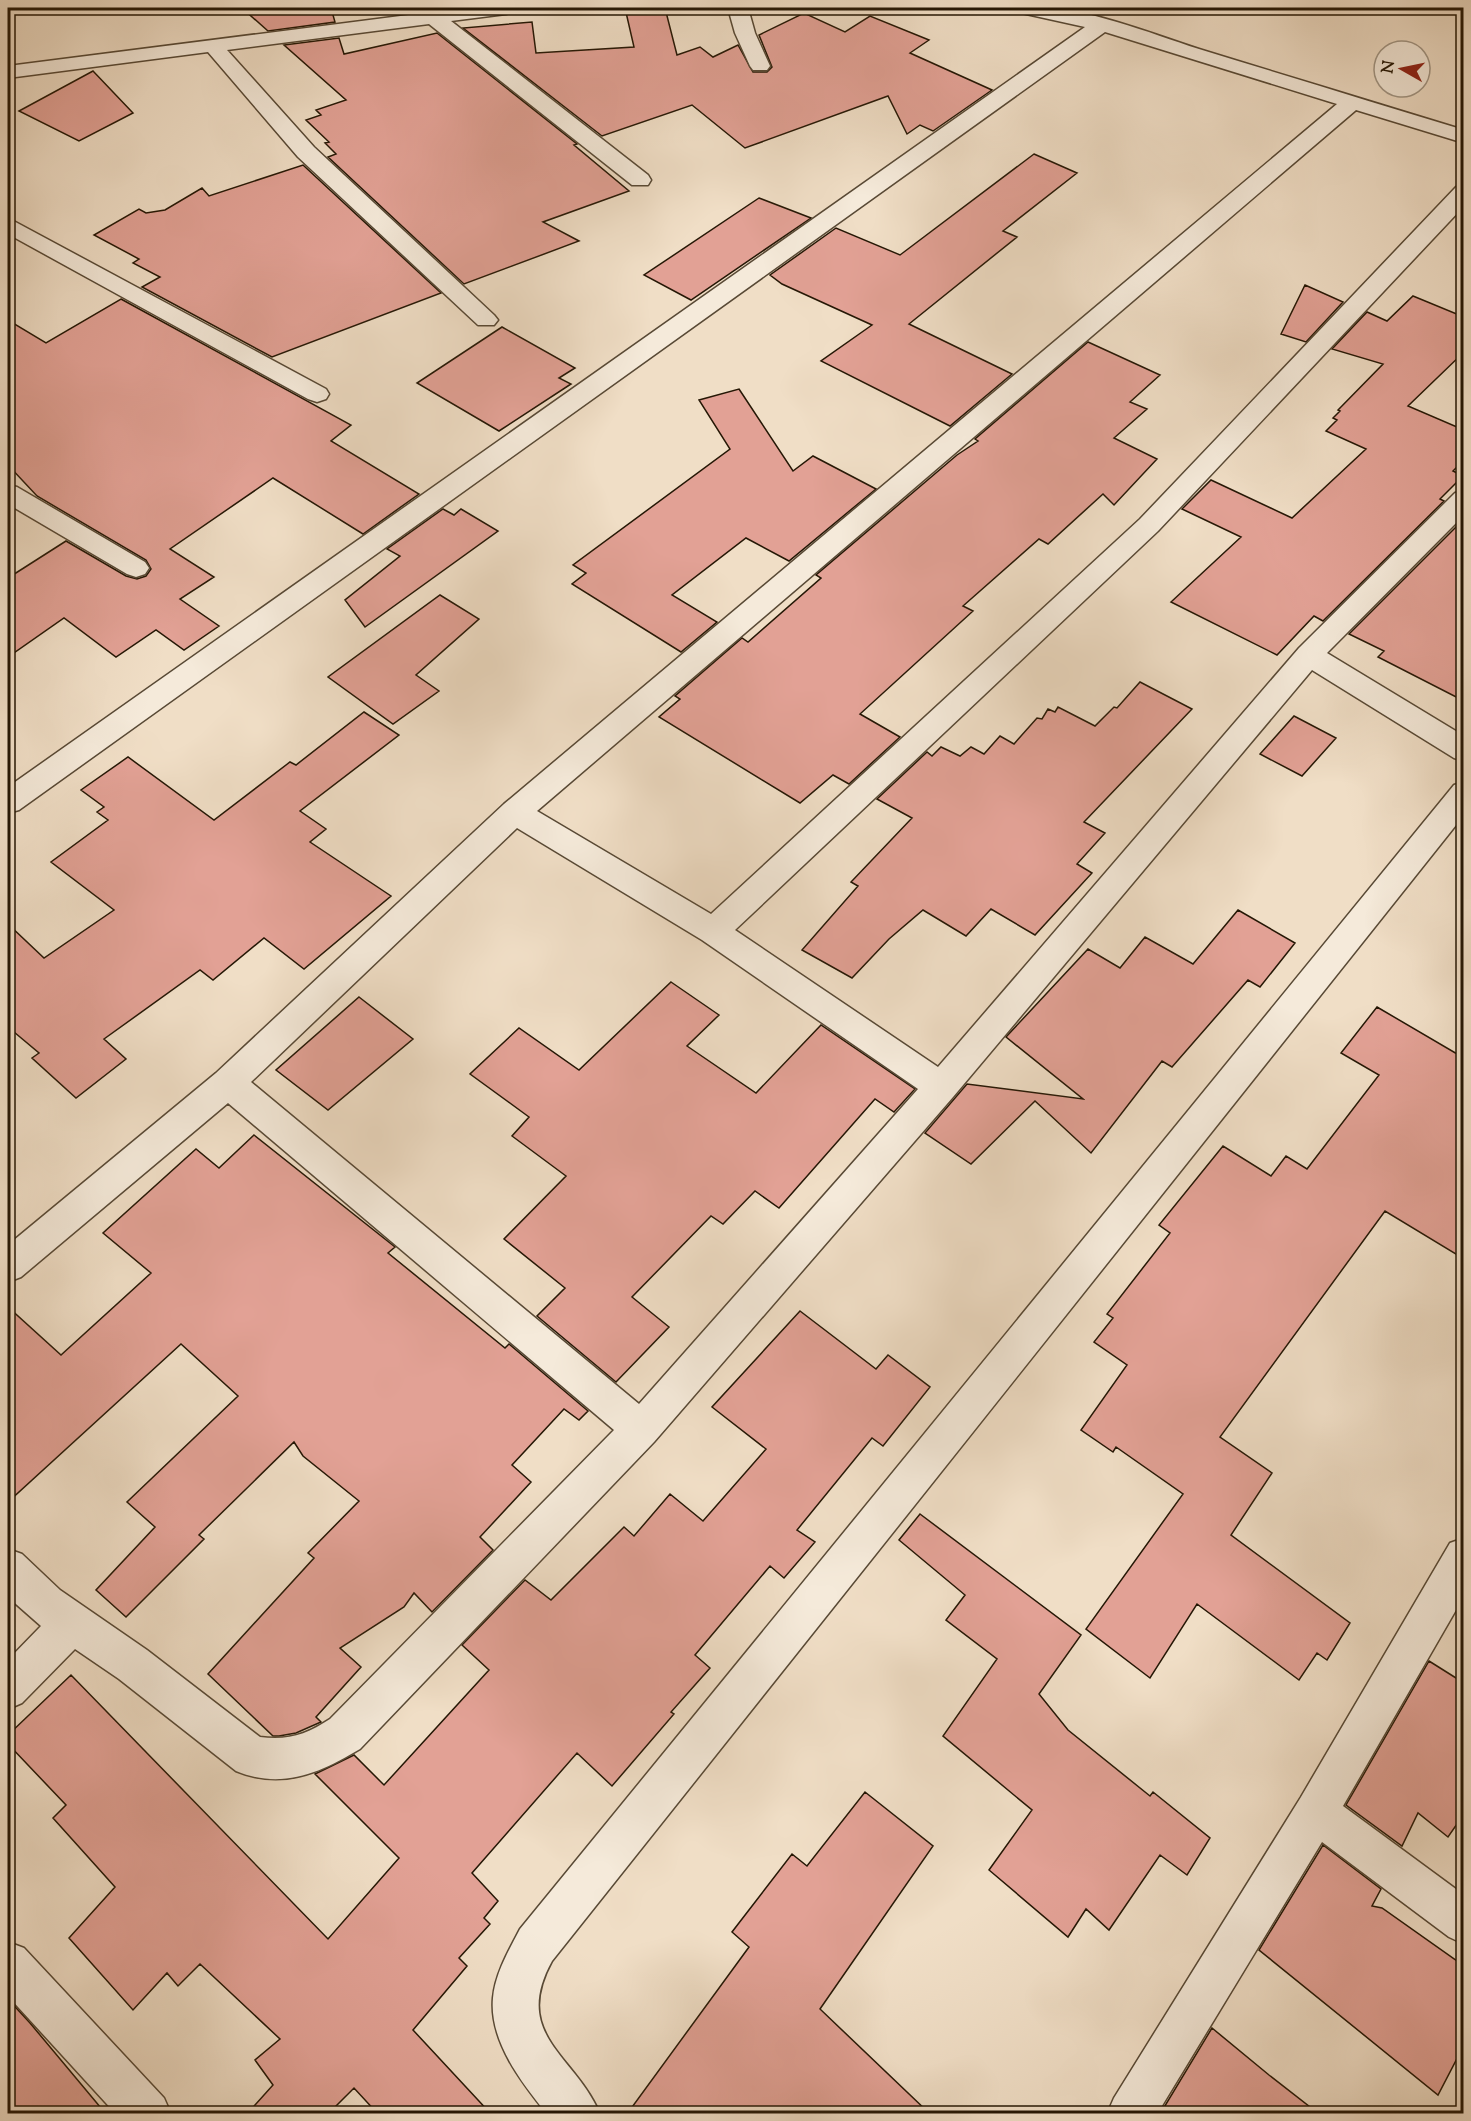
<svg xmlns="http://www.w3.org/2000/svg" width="1471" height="2121" font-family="'Sorts Mill Goudy',serif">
<rect width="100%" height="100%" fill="#f0dec6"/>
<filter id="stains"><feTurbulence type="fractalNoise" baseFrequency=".00333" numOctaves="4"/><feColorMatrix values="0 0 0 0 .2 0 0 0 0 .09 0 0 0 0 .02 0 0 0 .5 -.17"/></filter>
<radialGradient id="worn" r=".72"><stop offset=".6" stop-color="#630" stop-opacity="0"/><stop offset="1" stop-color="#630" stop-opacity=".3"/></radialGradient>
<path fill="#e2a195" stroke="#251705" stroke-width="1.5" d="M 242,8 L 331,8 L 335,22 L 268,31 Z
M 625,8 L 665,8 L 677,55 L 700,47 L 713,57 L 738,45 L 753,72 L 767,72 L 772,67 L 759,35 L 804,13 L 845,32 L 870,16 L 929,40 L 910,53 L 992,90 L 933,131 L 920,125 L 907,134 L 888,96 L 745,148 L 692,105 L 602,136 L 463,28 L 532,22 L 536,53 L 634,47 Z
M 437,33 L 577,144 L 574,145 L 629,191 L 543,222 L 579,241 L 464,284 L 328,157 L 336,154 L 325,143 L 329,142 L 306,120 L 321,115 L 316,110 L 346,100 L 284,45 L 339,38 L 344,54 Z
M 93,71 L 133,113 L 79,141 L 19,111 Z
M 1034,154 L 1077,173 L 1003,231 L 1017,237 L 909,324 L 1012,374 L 950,426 L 821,361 L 872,325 L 782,284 L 770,275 L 836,228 L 900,255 Z
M 303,165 L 441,293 L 272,357 L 142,287 L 160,277 L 133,263 L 139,259 L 94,235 L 139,209 L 146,213 L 165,210 L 202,188 L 209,196 Z
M 759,198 L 811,218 L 691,300 L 644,275 Z
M 1305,285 L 1343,302 L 1306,342 L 1281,334 Z
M 1413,296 L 1464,317 L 1464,352 L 1408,406 L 1464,430 L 1464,460 L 1453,471 L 1463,476 L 1440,499 L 1444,501 L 1323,621 L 1314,616 L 1277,655 L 1171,602 L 1241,537 L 1182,509 L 1211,480 L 1292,518 L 1366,449 L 1326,431 L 1337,420 L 1333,418 L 1340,411 L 1338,410 L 1383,364 L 1332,349 L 1367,312 L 1387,321 Z
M 121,299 L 351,425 L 331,441 L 419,494 L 363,534 L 273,478 L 170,549 L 214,577 L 180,599 L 219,626 L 184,650 L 156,630 L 116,657 L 64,618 L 8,657 L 8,578 L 66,541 L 126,576 L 137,579 L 146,576 L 151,569 L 146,560 L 37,496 L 8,465 L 8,320 L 46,343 Z
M 502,327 L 575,368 L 559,378 L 571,384 L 499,431 L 417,383 Z
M 1088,342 L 1160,375 L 1130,402 L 1147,409 L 1114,438 L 1157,459 L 1114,505 L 1103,494 L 1048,544 L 1039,539 L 963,606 L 973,611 L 860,714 L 900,737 L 849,784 L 833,775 L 800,803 L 659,717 L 680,699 L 675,696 L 742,638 L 748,642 L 821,578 L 816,575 L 957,455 L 978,441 L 975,439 Z
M 739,389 L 793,471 L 813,456 L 876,489 L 789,561 L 746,538 L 672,595 L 717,622 L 681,652 L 572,584 L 586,573 L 573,565 L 730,449 L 699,400 Z
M 443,509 L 454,515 L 461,509 L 498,531 L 365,627 L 345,600 L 400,556 L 387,549 Z
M 1464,519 L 1464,701 L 1378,657 L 1384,651 L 1349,634 Z
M 440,595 L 479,619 L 416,675 L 439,691 L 393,724 L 328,677 Z
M 1140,682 L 1192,709 L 1084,822 L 1105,833 L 1077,864 L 1092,873 L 1035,935 L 991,909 L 966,936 L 923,910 L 889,939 L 852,978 L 802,950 L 858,886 L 851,882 L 912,818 L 877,799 L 927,752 L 932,756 L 941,747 L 960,756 L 971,747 L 984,754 L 1000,736 L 1014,744 L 1037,718 L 1042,719 L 1048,709 L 1055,712 L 1058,707 L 1095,726 L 1114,707 L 1117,708 Z
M 364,712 L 399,735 L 300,811 L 326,829 L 310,842 L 391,896 L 304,969 L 264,938 L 213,980 L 200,970 L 104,1039 L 126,1059 L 76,1098 L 32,1058 L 39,1053 L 8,1027 L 8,924 L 44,958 L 114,910 L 51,862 L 108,820 L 97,812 L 104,807 L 81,790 L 128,757 L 214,820 L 290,762 L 296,765 Z
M 1294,716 L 1336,738 L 1302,776 L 1260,754 Z
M 1238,910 L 1295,943 L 1260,987 L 1248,980 L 1172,1067 L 1162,1061 L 1091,1153 L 1035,1101 L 971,1164 L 925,1133 L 967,1084 L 1083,1099 L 1006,1037 L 1088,949 L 1120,968 L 1145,937 L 1193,964 Z
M 671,982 L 719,1015 L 687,1046 L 756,1093 L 821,1025 L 915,1089 L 894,1112 L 875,1099 L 779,1208 L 755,1191 L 723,1224 L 711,1216 L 632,1297 L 669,1327 L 616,1382 L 537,1316 L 565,1288 L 504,1239 L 566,1176 L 512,1136 L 529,1117 L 470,1074 L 519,1028 L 579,1070 Z
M 359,997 L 413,1039 L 328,1110 L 276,1070 Z
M 1377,1007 L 1464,1058 L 1464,1259 L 1385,1211 L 1220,1437 L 1272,1473 L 1231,1535 L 1350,1623 L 1327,1660 L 1317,1653 L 1299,1680 L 1197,1604 L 1150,1678 L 1086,1629 L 1183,1494 L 1116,1447 L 1113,1452 L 1081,1430 L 1127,1365 L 1094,1342 L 1113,1318 L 1107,1314 L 1170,1233 L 1159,1225 L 1223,1146 L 1271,1176 L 1286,1156 L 1307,1169 L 1379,1075 L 1341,1053 Z
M 254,1135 L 395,1247 L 388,1253 L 505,1348 L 509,1344 L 588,1411 L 579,1420 L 564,1409 L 512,1465 L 531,1482 L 480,1537 L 493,1550 L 432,1612 L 414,1593 L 404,1607 L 340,1648 L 361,1667 L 316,1717 L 321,1722 L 296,1733 L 279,1736 L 273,1736 L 208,1674 L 314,1558 L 308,1553 L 359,1501 L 303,1456 L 294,1442 L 199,1535 L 204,1539 L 126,1617 L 96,1590 L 155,1527 L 127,1502 L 238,1396 L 181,1344 L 8,1502 L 8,1307 L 61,1355 L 151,1273 L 103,1233 L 196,1149 L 219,1168 Z
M 800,1311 L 876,1369 L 888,1355 L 930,1387 L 883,1446 L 872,1438 L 797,1530 L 815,1542 L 784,1578 L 770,1566 L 695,1655 L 710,1668 L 671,1712 L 674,1714 L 612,1786 L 577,1753 L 472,1873 L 498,1901 L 484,1918 L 490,1924 L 459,1958 L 467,1966 L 413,2030 L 491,2114 L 378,2114 L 354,2088 L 328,2114 L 247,2114 L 273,2085 L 255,2060 L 280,2039 L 200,1964 L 178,1986 L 167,1973 L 133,2010 L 69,1938 L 115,1887 L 53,1818 L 66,1805 L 8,1744 L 8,1735 L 71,1675 L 328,1939 L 399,1858 L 315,1774 L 354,1755 L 384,1785 L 489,1670 L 462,1645 L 525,1580 L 551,1600 L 624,1527 L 634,1536 L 670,1494 L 703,1521 L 766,1449 L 712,1407 Z
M 920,1514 L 1081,1635 L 1039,1694 L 1068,1730 L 1150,1796 L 1153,1792 L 1210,1838 L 1187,1875 L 1160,1855 L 1109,1930 L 1086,1909 L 1068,1937 L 989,1870 L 1032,1810 L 943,1736 L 997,1659 L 946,1620 L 965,1595 L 899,1540 Z
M 1429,1661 L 1464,1683 L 1464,1814 L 1448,1837 L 1418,1813 L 1402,1846 L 1346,1805 Z
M 865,1792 L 933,1846 L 820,2009 L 930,2114 L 627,2114 L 749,1947 L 732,1932 L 792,1854 L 807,1866 Z
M 1323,1845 L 1381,1889 L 1372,1906 L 1382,1908 L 1464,1966 L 1464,2045 L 1438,2095 L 1259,1950 Z
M 8,1999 L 30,2023 L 106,2114 L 8,2114 Z
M 1212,2028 L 1269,2075 L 1319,2114 L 1160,2114 Z"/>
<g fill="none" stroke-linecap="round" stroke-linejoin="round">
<defs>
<path id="minor" d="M 463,8 L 516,8 L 513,12 L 506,14 L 451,21 L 648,175 L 651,180 L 648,185 L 632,185 L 429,24 L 227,50 L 314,147 L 494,315 L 498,320 L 494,325 L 478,325 L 298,157 L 208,52 L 8,78 L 8,66 Z
M 728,8 L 748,8 L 755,33 L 770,66 L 767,70 L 753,70 L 750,66 L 735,33 Z
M 1014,8 C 1072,1 1143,31 1199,49 C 1288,76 1375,103 1464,130 L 1464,143 L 1356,110 L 537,811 L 711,914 L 1140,519 L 1456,187 L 1464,185 L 1464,206 L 1158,531 L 735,930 L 938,1067 L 1299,648 L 1455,493 L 1464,491 L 1464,515 L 1327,653 L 1464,736 L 1464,761 L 1454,758 L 1312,670 L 953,1097 L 654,1442 L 360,1749 C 320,1773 282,1790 236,1771 L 119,1679 L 75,1649 L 22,1703 L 8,1709 L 8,1660 L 41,1626 L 8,1597 L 8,1549 L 22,1554 L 60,1590 L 147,1650 L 260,1737 C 288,1741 307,1734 330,1719 L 614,1430 L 228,1103 L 21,1277 L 8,1282 L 8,1245 L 216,1073 L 504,804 L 1337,104 L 1105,32 L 19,810 L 8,813 L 8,787 L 1085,27 L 1017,12 ZM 517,828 L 702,940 L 918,1089 L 639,1404 L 251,1082 Z
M 8,218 L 326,389 L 329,394 L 326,399 L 317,402 L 308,399 L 8,234 Z
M 8,485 L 17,487 L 145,562 L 149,568 L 145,574 L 136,577 L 127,574 L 8,504 Z
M 1464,782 L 1464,815 L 552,1961 C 511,2035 575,2055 600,2114 L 547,2114 C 522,2083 489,2041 493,1998 C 495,1974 509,1950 520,1929 L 1454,785 Z
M 1464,1538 L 1464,1596 L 1343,1806 L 1464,1895 L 1464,1944 L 1449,1937 L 1322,1842 L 1157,2114 L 1107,2114 L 1114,2098 L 1301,1797 L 1450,1543 Z
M 8,1942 L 24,1948 L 164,2098 L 171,2114 L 116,2114 L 8,1996 Z"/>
</defs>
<use href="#minor" stroke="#584935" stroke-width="3"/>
<use href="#minor" fill="#f5eada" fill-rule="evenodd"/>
</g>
<rect width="1471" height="2121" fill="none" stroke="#f0dec6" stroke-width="30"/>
<rect x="9" y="9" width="1453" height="2103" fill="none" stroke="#251705" stroke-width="3"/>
<rect x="15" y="15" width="1441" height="2091" fill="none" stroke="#251705" stroke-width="1.5"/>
<g transform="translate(1402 69) rotate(279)"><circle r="28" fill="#f5eada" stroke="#a29685" stroke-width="1.5"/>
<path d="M0-4.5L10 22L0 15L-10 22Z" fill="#8f2418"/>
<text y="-9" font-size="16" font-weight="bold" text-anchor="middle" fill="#251705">N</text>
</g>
<rect width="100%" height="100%" filter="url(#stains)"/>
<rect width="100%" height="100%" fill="url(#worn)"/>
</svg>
